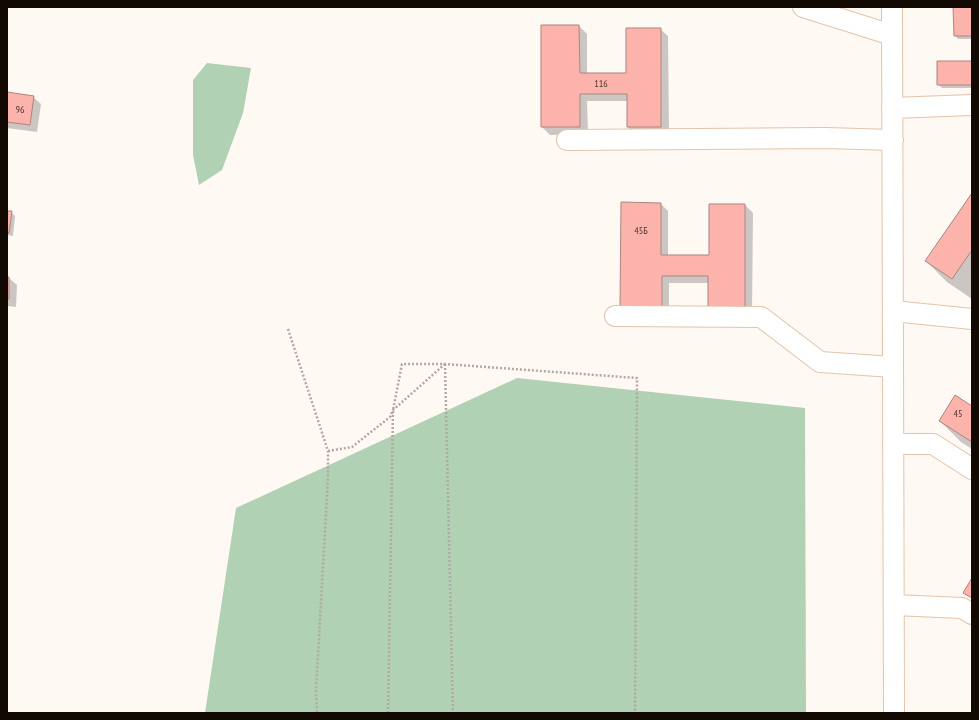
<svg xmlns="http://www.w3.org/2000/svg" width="979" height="720" font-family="'PT Sans Narrow',sans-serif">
<rect width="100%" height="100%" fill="#fff8f3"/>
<path fill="#b0d1b3" d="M 207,63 L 251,68 L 243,113 L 222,170 L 199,185 L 193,155 L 193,80 Z
M 517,378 L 805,408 L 806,713 L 205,713 L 236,508 Z"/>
<path fill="#0003" d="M 954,7 L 972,7 L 972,39 L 958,39 L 955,36 Z
M 542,26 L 579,26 L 587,34 L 587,74 L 627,74 L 660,29 L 668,36 L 669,134 L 636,135 L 628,127 L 628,101 L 587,101 L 588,134 L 550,135 L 542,127 Z
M 972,62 L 972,88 L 942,88 L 938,84 Z
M 7,93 L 33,97 L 41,104 L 37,132 L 7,128 Z
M 972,194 L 972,299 L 947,282 L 926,261 Z
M 661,204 L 668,211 L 668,256 L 710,256 L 710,205 L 745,205 L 753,213 L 752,314 L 709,283 L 669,283 L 669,314 L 629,314 Z
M 7,212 L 11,212 L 15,216 L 13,236 L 7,235 Z
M 7,278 L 9,278 L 17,285 L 16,307 L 7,306 Z
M 972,407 L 972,449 L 961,442 L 940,421 Z"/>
<path fill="#fbb3ac" stroke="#ab8581" d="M 953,7 L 972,7 L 972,36 L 954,36 Z
M 541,25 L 579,25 L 580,73 L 626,73 L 626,28 L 661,28 L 661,127 L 627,127 L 627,94 L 580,94 L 580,127 L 541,127 Z
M 937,61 L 972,61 L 972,85 L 937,85 Z
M 7,92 L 34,96 L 30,125 L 7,122 Z
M 972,193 L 972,250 L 952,279 L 925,261 Z
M 621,202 L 661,203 L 661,255 L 709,255 L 709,204 L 745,204 L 745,307 L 708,307 L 708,276 L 662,276 L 662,307 L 620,307 Z
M 7,211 L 12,211 L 9,233 L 7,233 Z
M 7,277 L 9,277 L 9,299 L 7,299 Z
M 955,395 L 972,406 L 972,442 L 939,421 Z
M 972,578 L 972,598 L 963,593 Z"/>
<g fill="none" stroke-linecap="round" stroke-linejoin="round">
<defs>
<path id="minor" d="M 803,7 L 892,35
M 892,7 L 894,713
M 892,108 L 972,105
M 567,140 L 826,138 L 893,140
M 893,311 L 972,319
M 615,316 L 761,317 L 820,362 L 893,367
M 893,444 L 933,444 L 972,469
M 894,605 L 962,608 L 972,614"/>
</defs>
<use href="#minor" stroke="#e2c4ab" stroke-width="22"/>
<path stroke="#b1a9a3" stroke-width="2.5" stroke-dasharray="2 2" stroke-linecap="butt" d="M 288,329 L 328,451 L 328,477 L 316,691 L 317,713
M 445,364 L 453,713
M 328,451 L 352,447 L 390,417 L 393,410 L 445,364
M 388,713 L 393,410 L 402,364 L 445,364 L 637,378 L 635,713"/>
<use href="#minor" stroke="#fff" stroke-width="20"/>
</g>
<g text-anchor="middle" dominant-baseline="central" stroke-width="3" stroke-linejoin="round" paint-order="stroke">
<g font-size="10" fill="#4d342d">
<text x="601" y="83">116</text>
<text x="20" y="109">96</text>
<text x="641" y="230">45Б</text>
<text x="958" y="413">45</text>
</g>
</g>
<rect width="979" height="720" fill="none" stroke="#130903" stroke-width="16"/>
</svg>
